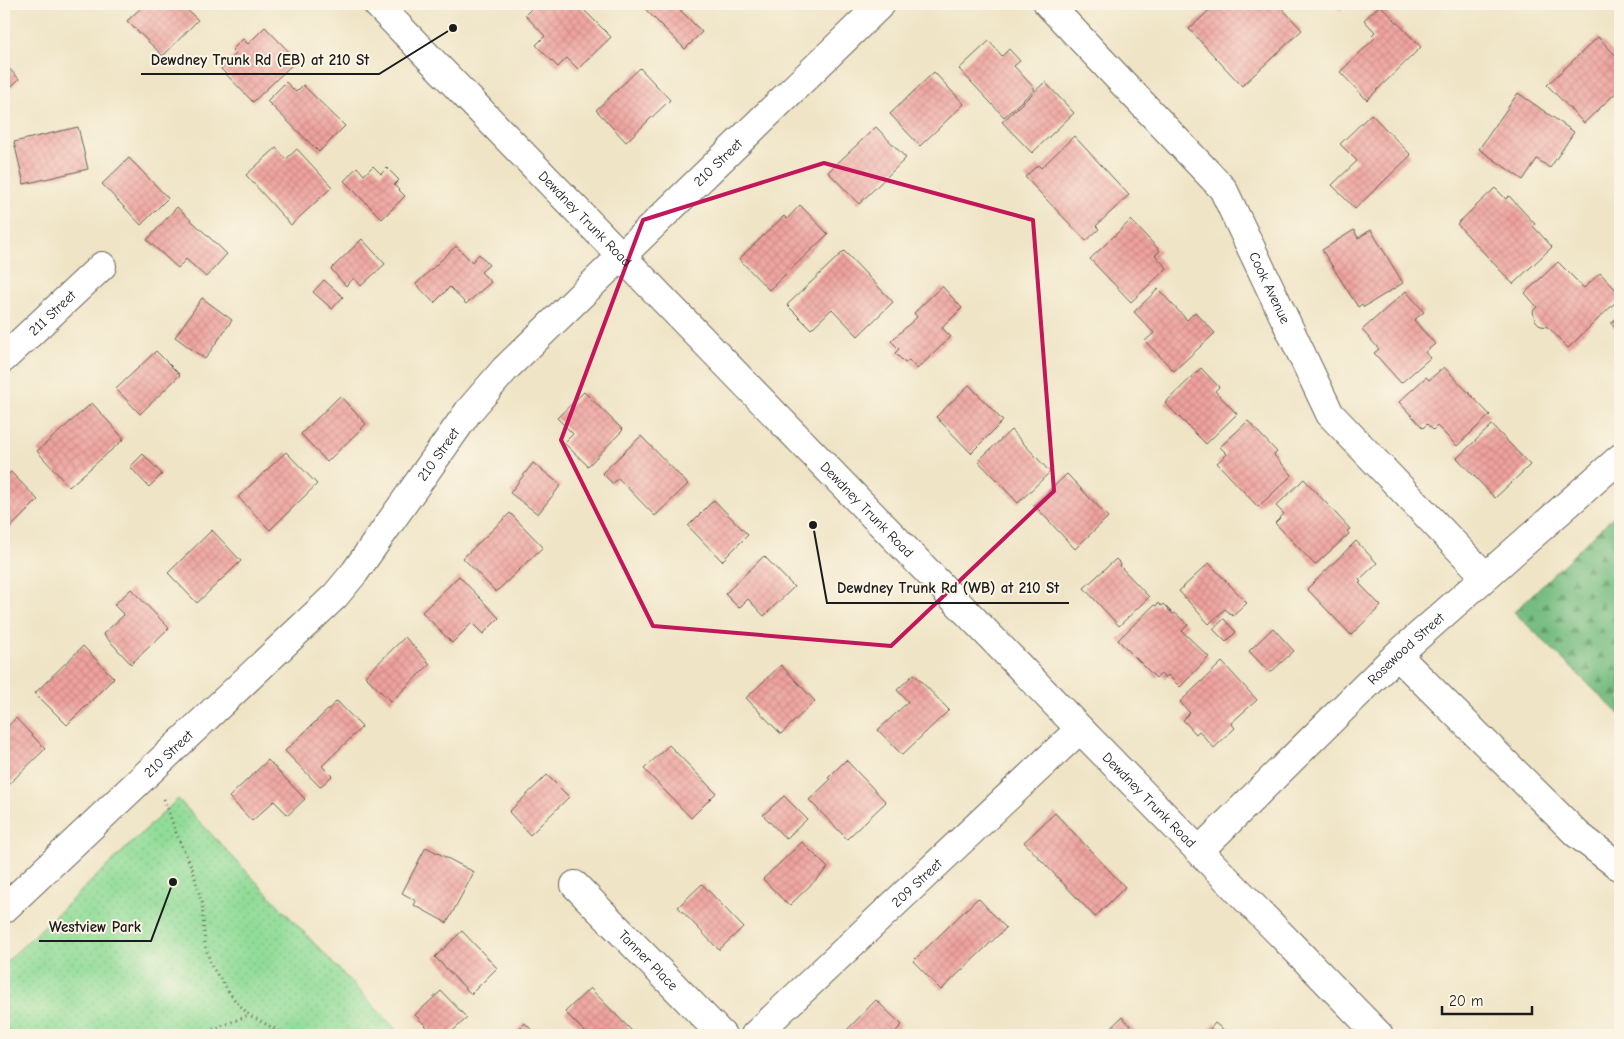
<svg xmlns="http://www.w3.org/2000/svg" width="1624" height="1039" font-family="'Comic Neue',sans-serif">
<defs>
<pattern id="green-dots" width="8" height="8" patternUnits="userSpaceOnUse" patternTransform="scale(1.25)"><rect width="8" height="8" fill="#91dc98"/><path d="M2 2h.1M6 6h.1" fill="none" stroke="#7cbc82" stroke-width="1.8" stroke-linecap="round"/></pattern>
<pattern id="forest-firs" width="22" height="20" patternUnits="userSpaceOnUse" patternTransform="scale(1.25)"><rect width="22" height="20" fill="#74bc80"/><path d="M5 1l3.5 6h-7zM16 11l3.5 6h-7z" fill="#5e9868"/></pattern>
<pattern id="building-cross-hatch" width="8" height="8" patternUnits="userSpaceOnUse" patternTransform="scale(1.25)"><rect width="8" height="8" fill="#efa29e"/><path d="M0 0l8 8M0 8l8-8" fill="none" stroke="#cc8b88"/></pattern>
</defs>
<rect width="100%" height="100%" fill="#fcf5e5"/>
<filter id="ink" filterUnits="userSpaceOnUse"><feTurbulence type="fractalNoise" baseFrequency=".02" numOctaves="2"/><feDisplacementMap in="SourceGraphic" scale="10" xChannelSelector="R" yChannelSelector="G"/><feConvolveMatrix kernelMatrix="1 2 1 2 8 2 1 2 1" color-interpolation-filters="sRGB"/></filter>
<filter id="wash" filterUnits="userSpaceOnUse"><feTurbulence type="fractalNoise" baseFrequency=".0096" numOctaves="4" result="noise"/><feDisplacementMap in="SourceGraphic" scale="20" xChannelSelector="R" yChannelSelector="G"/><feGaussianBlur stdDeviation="1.12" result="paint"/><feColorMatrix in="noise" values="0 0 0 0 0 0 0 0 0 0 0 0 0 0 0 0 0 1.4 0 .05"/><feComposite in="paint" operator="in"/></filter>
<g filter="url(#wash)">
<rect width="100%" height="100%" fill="#efe4c6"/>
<path fill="url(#green-dots)" stroke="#567c5a" d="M 178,799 L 401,1035 L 4,1035 L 4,964 Z"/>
<path fill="url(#forest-firs)" stroke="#486c4e" d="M 1620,510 L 1620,715 L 1514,612 Z"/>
<g id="blocks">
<path fill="url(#building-cross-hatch)" d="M 145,4 L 181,4 L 198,20 L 163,56 L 127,21 Z
M 536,4 L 578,4 L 611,37 L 578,69 L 567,58 L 558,67 L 536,45 L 545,36 L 525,15 Z
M 640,4 L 687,4 L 680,10 L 702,32 L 685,49 Z
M 1216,4 L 1278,4 L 1302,30 L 1242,86 L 1189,29 Z
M 1334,4 L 1346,4 L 1340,10 Z
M 1380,5 L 1421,47 L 1367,100 L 1340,72 L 1375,38 L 1372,35 L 1375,32 L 1364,20 Z
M 265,27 L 297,60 L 253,102 L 221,69 L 236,54 L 232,50 L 243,39 L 248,44 Z
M 1598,37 L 1620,60 L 1620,89 L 1584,123 L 1547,85 Z
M 989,41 L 1002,56 L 1009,49 L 1020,61 L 1014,66 L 1035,89 L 1004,117 L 959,69 Z
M 4,63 L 19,79 L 4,94 Z
M 640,68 L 670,100 L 626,142 L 596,110 Z
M 934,72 L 964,104 L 920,146 L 890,114 Z
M 286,82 L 296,92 L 303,85 L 345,126 L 319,152 L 267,101 Z
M 1045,82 L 1074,113 L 1032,153 L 1002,122 Z
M 1518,93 L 1574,132 L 1550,168 L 1537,159 L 1523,180 L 1479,149 Z
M 1371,114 L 1411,155 L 1355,209 L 1332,185 L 1357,161 L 1340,144 Z
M 78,127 L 88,169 L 24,184 L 14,142 Z
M 876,127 L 906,158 L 859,204 L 828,172 Z
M 1074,136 L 1129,195 L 1096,226 L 1099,229 L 1086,241 L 1025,177 L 1038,165 L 1041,168 Z
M 276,148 L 286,159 L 297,149 L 332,187 L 291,225 L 246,175 Z
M 129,158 L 168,198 L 141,225 L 102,184 Z
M 373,166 L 381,174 L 387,168 L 399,180 L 394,185 L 405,196 L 382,219 L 344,181 L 357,167 L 364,175 Z
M 1495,188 L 1506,199 L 1509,196 L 1535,224 L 1533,226 L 1552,247 L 1513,284 L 1457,224 Z
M 800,205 L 828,234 L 769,290 L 739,259 L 784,216 L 787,219 Z
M 177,207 L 227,254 L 206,277 L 186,259 L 178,268 L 147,240 Z
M 1131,220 L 1160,251 L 1155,255 L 1167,268 L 1131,302 L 1090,259 Z
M 1354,230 L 1358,238 L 1371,230 L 1403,283 L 1364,307 L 1362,304 L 1358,307 L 1322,250 Z
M 362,239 L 385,264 L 361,286 L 354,278 L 346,286 L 331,269 Z
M 456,246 L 472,262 L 479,254 L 489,265 L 481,272 L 491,282 L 466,304 L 450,287 L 434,303 L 416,284 Z
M 844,251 L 893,302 L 858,336 L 832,309 L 811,329 L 787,305 Z
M 1558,262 L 1584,288 L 1600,273 L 1620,294 L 1620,298 L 1568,348 L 1548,327 L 1541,326 L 1535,320 L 1533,311 L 1537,307 L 1525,293 Z
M 324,280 L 343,297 L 332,309 L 313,292 Z
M 942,286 L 962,308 L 942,328 L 951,337 L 917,369 L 909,360 L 905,363 L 895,353 L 899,349 L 891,341 L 917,317 L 914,313 Z
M 1158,289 L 1187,320 L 1195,312 L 1215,333 L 1174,371 L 1145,341 L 1154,333 L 1134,312 Z
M 1406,291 L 1424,312 L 1414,320 L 1435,344 L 1425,352 L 1430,358 L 1401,383 L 1374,353 L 1379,349 L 1362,330 Z
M 202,298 L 232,320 L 205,359 L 175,337 Z
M 1620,315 L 1620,334 L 1611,323 Z
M 156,351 L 180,375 L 140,414 L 116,389 Z
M 1444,367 L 1490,415 L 1457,446 L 1437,426 L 1433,430 L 1427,424 L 1423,428 L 1399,402 L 1426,377 L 1429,380 Z
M 1201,368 L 1219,387 L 1215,391 L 1237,414 L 1206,444 L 1165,403 Z
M 969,385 L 1003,421 L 971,453 L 936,417 Z
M 584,392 L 623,430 L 588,466 L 564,443 L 573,434 L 557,418 Z
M 340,396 L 366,424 L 327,462 L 301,434 Z
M 92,403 L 124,439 L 69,487 L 37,451 Z
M 1248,421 L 1277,452 L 1274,455 L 1292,475 L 1258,507 L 1217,463 L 1227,454 L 1220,447 Z
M 1492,425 L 1530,465 L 1495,498 L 1457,458 Z
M 1011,430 L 1050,472 L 1018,503 L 978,461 Z
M 641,436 L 688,484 L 655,516 L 618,478 L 613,484 L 602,473 Z
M 286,452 L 317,484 L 270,530 L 238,497 Z
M 143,454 L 162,474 L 149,487 L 130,467 Z
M 533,463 L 561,485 L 538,514 L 510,493 Z
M 11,472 L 38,500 L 4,534 L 4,478 Z
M 1067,474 L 1108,517 L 1075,549 L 1034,505 Z
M 1304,479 L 1350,529 L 1347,531 L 1349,534 L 1315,565 L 1275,523 L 1284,514 L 1276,506 Z
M 714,500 L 748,535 L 722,561 L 688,526 Z
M 510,513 L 543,547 L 496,592 L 463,558 Z
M 212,530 L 241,561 L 197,603 L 168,573 Z
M 1356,541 L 1377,563 L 1359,580 L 1361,582 L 1359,583 L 1381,606 L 1351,635 L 1307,589 Z
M 764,556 L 794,587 L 764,616 L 748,599 L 739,608 L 725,594 Z
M 1116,559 L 1121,564 L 1120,566 L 1149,597 L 1119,626 L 1084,588 Z
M 1209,563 L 1247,603 L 1233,616 L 1225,609 L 1209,624 L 1179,591 Z
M 459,576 L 499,618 L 483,634 L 472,623 L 452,643 L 422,612 Z
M 131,589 L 169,628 L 131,664 L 103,634 L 124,615 L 114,605 Z
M 1158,603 L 1161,606 L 1163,604 L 1173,614 L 1175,613 L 1188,625 L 1182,631 L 1209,657 L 1180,687 L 1168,675 L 1165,678 L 1161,674 L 1156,678 L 1118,640 L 1154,605 L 1156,606 Z
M 1224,619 L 1236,632 L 1226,642 L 1213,629 Z
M 1273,628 L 1294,651 L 1270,673 L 1249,651 Z
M 405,637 L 430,664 L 391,702 L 365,676 Z
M 83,646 L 114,678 L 67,725 L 35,693 Z
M 1222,662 L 1257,700 L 1231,723 L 1235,728 L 1214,748 L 1199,731 L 1196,734 L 1183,720 L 1190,713 L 1180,702 Z
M 781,665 L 815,701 L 781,734 L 746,698 Z
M 914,674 L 949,710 L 902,755 L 878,730 L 908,702 L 897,690 Z
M 337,701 L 362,727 L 322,766 L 332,776 L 320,787 L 285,751 Z
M 16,718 L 45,749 L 4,789 L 4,730 Z
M 669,745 L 716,793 L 691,818 L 644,769 Z
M 268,760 L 305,799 L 288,815 L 274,801 L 252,821 L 229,797 Z
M 846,760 L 886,802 L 847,839 L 809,800 L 830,780 L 828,778 Z
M 547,775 L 569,797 L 530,835 L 509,812 Z
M 784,796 L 807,819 L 786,839 L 763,815 Z
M 1055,813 L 1125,887 L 1095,917 L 1024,842 Z
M 802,842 L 828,868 L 789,906 L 763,879 Z
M 426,847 L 474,872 L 447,923 L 414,905 L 416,901 L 402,893 Z
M 702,884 L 743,927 L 719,950 L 678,907 Z
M 978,898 L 1006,928 L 941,990 L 913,961 Z
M 462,931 L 497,968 L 471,994 L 435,957 Z
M 590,988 L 632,1031 L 627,1035 L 588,1035 L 565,1012 Z
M 441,991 L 467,1018 L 448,1035 L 435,1035 L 415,1015 Z
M 876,1000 L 902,1025 L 893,1034 L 895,1035 L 842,1035 Z
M 1122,1017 L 1139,1035 L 1103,1035 Z
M 525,1023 L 537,1035 L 512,1035 Z
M 1215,1023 L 1230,1035 L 1205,1035 Z"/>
</g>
</g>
<g filter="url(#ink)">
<use href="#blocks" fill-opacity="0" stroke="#666258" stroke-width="1"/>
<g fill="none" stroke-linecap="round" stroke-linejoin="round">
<defs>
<g id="minor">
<path id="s1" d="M 1048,4 L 1223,189 L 1330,414 L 1485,576"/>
<path id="s2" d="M 4,358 L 102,266"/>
<path d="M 1397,655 L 1577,834 L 1620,867"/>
<path id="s3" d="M 1200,850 L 1397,655 L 1620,458"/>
<path id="s4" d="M 575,885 L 722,1035"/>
<path id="s5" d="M 4,909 L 335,596 L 355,572 L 468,412 L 505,369 L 881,4"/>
<path id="s6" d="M 755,1035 L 1080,729"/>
</g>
<g id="major">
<path id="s7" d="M 377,4 L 1080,729 L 1379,1035"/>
</g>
</defs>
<use href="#minor" stroke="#666258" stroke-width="30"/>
<use href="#major" stroke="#666258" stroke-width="30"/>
<path stroke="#666258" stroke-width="3" stroke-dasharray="1 4" stroke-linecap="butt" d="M 164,799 L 178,838 L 193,870 L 202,904 L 205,946 L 212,967 L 234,999 L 249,1015 L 286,1035
M 199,1035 L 249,1015"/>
<use href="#minor" stroke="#fff" stroke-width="28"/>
<use href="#major" stroke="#fff" stroke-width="28"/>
</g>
</g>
<path fill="none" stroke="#c2185b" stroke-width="4" stroke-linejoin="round" d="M 824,163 L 1033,220 L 1054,491 L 891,646 L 653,626 L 561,440 L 643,220 Z"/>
<g text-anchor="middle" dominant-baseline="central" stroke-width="4" stroke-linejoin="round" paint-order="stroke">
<g font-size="14" fill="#1c1c1c" stroke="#fcf5e5">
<text stroke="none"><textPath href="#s5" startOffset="1036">210 Street</textPath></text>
<text stroke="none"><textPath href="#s7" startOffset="299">Dewdney Trunk Road</textPath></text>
<text stroke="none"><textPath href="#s1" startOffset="364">Cook Avenue</textPath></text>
<text stroke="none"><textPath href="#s2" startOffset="66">211 Street</textPath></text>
<text stroke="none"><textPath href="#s5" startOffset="631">210 Street</textPath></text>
<text stroke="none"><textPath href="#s7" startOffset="704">Dewdney Trunk Road</textPath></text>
<text stroke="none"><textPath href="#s3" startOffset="288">Rosewood Street</textPath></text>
<text stroke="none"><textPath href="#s5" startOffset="226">210 Street</textPath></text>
<text stroke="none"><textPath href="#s7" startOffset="1109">Dewdney Trunk Road</textPath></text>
<text stroke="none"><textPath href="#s6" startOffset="222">209 Street</textPath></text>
<text stroke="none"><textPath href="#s4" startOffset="105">Tanner Place</textPath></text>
</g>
</g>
<path fill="none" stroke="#1c1c1c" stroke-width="2" d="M453 28L379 74H141M813 525L827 603H1069M173 882L151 941H39"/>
<g fill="#1c1c1c" stroke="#fcf5e5" stroke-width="2">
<circle cx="453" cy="28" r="5"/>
<circle cx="813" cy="525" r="5"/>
<circle cx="173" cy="882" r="5"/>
</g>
<g font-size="15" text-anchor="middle" font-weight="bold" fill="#1c1c1c" stroke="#fcf5e5" stroke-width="4" stroke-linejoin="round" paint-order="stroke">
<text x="260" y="65">Dewdney Trunk Rd (EB) at 210 St</text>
<text x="948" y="593">Dewdney Trunk Rd (WB) at 210 St</text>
<text x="95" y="932">Westview Park</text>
</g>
<rect width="1624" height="1039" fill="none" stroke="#fcf5e5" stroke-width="20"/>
<path d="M1442 1006v8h90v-8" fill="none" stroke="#1c1c1c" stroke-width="2.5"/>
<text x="1449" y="1006" font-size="15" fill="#1c1c1c" stroke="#fcf5e5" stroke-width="4" paint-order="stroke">20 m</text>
</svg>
